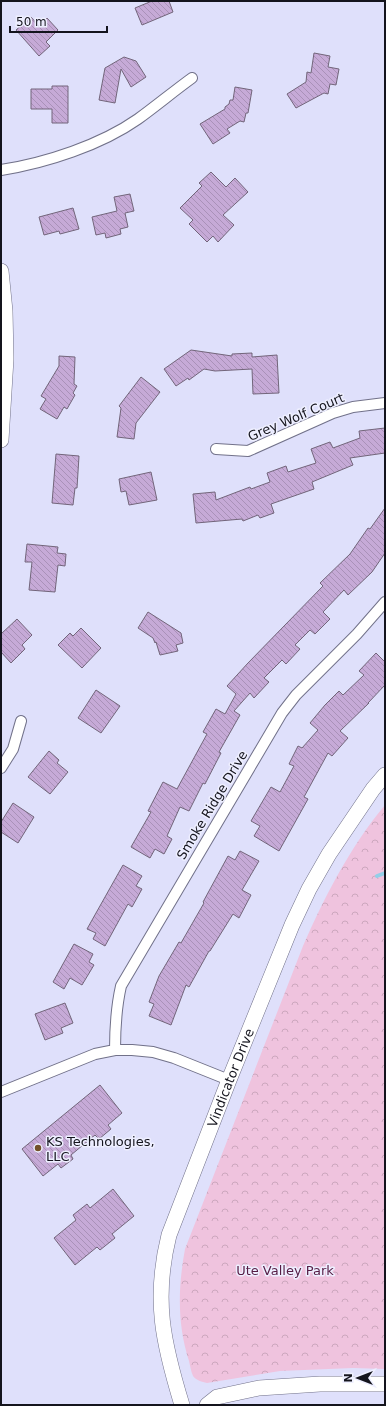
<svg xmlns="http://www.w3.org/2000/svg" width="386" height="1406" font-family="'DejaVu Sans',sans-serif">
<defs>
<pattern id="park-crowns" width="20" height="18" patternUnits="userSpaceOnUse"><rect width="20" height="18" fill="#efc3de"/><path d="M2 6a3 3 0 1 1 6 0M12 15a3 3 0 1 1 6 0" fill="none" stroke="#cca7be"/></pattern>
<pattern id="building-back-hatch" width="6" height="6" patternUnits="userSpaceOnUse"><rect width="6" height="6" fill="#c6aad7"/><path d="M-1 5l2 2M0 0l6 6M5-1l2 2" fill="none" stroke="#a991b8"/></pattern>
</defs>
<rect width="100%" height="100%" fill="#dfe0fb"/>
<path fill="url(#park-crowns)" d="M 385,805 L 385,1369 L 353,1368 L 280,1371 L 207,1383 C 202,1382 196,1380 193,1376 C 191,1372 190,1365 189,1361 C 177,1324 178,1287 185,1249 L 303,946 C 325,896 350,847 385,805 Z"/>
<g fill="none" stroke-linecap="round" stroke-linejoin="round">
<path stroke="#93cfe8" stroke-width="4" d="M 377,876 L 385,873"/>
</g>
<path fill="url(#building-back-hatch)" stroke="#72657a" d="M 152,1 L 169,1 L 173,12 L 142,25 L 135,8 Z
M 31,17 L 39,26 L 47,18 L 58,30 L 46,42 L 50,46 L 39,56 L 16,30 Z
M 314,53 L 330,56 L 328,67 L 339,69 L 336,85 L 330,84 L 328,94 L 324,93 L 296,108 L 287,94 L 306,82 L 307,72 L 311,73 Z
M 124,57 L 136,61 L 146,77 L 131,87 L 121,69 L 115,103 L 99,100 L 105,68 Z
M 52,86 L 68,86 L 68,123 L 52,123 L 52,109 L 31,109 L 31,89 L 52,89 Z
M 235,87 L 252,90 L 248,113 L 246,113 L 244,122 L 240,121 L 227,129 L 230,133 L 213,144 L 200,124 L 225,109 L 225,107 L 229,104 L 230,100 L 233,100 Z
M 211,172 L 226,187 L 235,178 L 248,192 L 223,215 L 234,225 L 218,242 L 213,236 L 207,242 L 189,224 L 193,220 L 180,208 L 202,186 L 199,183 Z
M 130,194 L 134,211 L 125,213 L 128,227 L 120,229 L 121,234 L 106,238 L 105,233 L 96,235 L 92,217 L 117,211 L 114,197 Z
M 73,208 L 79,229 L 60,234 L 59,231 L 44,235 L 39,217 Z
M 191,350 L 232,356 L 232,354 L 252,353 L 252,357 L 277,355 L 279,393 L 253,394 L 252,369 L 215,371 L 204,369 L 189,380 L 188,378 L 176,386 L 164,369 Z
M 59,356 L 75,357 L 74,384 L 77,386 L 73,393 L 75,395 L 67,409 L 64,407 L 57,419 L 40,409 L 46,399 L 41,396 L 59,366 Z
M 141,377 L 160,392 L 136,423 L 134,439 L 117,437 L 121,408 L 119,406 Z
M 385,428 L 385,453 L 350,458 L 353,465 L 312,482 L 314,489 L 271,504 L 274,513 L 260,518 L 258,515 L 243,521 L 242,519 L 196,523 L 193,494 L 215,492 L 216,500 L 250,487 L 251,489 L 270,482 L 267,473 L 286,466 L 288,472 L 316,463 L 311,449 L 330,442 L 333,448 L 360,438 L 359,431 Z
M 56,454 L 79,456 L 77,488 L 75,488 L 73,505 L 52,503 Z
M 151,472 L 157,500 L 129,505 L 126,491 L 121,492 L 119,479 Z
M 385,508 L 385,553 L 372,572 L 348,595 L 344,590 L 323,612 L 330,619 L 315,634 L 310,630 L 295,645 L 300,649 L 286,664 L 282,660 L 264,678 L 269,682 L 254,698 L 250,693 L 234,711 L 240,715 L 219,752 L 221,753 L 205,784 L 203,783 L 189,811 L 180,807 L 167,836 L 172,839 L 164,854 L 155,849 L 150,858 L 131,847 L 151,812 L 148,811 L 163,782 L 177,789 L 207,734 L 203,732 L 216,709 L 225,714 L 236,694 L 227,686 L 248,663 L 323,586 L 320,583 L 350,554 L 368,528 L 370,529 Z
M 27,544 L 58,547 L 57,553 L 66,554 L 65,566 L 58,565 L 55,592 L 29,590 L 32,562 L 25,562 Z
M 148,612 L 181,633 L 183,643 L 176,645 L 178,651 L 160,655 L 156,642 L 155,643 L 153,638 L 138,628 Z
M 17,619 L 32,635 L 22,645 L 25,649 L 11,663 L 1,652 L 1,634 Z
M 81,628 L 101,648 L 82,668 L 58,645 L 70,633 L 73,636 Z
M 376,653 L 385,662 L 385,685 L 368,703 L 369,703 L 340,731 L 348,738 L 332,756 L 328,753 L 304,797 L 308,799 L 279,851 L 254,836 L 260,826 L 251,821 L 271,787 L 280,792 L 294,766 L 289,764 L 298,746 L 302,748 L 318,730 L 310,723 L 325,705 L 339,691 L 343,695 L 364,675 L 359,671 Z
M 96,690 L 120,706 L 101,733 L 78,718 Z
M 49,751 L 59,760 L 57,763 L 68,772 L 50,794 L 28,777 Z
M 13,803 L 34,817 L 18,843 L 1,832 L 1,822 Z
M 240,851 L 259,861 L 242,890 L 251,895 L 239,918 L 233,914 L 210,951 L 209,951 L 189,987 L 186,985 L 171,1025 L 149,1016 L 154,1004 L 149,1002 L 159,976 L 179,942 L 181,943 L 204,903 L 203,902 L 228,856 L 235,860 Z
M 123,865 L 142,876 L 136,886 L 142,889 L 132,907 L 128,904 L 105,946 L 93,939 L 96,933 L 87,929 Z
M 74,944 L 93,954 L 89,962 L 94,965 L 82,985 L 70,978 L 64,989 L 53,982 Z
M 65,1003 L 73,1023 L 61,1028 L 63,1033 L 45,1040 L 35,1014 Z
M 100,1085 L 122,1113 L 108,1125 L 111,1129 L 99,1139 L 95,1135 L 71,1155 L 73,1159 L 61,1168 L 58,1164 L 43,1176 L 22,1149 Z
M 113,1189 L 134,1216 L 112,1234 L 115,1238 L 100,1250 L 97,1247 L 75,1265 L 54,1238 L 76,1220 L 73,1215 L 87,1204 L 90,1208 Z"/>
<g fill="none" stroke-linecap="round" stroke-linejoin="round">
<defs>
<path id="street" d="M 1,170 C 46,163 101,145 138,119 C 156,106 174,91 192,78
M 216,449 L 248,451 L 333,413 L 353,407 L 385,403
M 1,768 L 13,749 L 21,721
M 115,1050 C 115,1028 116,1008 121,986 L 282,713 L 296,695 L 357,634 L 385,602
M 1,1092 L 95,1054 L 115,1050 L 132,1050 L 153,1052 L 174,1058 L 229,1080"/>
<g id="secondary">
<path d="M 1,271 L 5,311 L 6,359 L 1,440"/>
<path id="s1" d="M 182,1405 C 163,1343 153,1299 169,1235 L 229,1080 L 292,925 L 309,889 L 329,854 L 373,789 L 385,775"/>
<path d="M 207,1405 L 217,1397 L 259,1388 L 320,1384 L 385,1384"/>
</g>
</defs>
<use href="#street" stroke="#717189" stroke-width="12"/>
<use href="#secondary" stroke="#717189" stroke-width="16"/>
<use href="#street" stroke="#fff" stroke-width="10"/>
<use href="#secondary" stroke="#fff" stroke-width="15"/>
</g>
<circle fill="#735028" stroke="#eeefff" stroke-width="1.5" cx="38" cy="1148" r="4"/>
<g text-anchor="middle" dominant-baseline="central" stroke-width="3" stroke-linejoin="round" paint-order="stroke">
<g font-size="13" fill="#14141d" stroke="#eeefff">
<text transform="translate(296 417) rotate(-23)">Grey Wolf Court</text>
<text transform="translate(212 805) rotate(-59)">Smoke Ridge Drive</text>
<text stroke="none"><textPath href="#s1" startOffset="342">Vindicator Drive</textPath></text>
</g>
<g font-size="13" fill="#14141d" stroke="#eeefff" text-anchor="start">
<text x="46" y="1141">KS Technologies,<tspan x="46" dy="15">LLC</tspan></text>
</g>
<g font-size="13" fill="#561c45" stroke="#eeefff">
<text x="285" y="1270">Ute Valley Park</text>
</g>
</g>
<rect width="386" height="1406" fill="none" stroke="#14141d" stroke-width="4"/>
<g transform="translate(358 1378) rotate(270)" stroke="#eeefff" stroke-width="3" paint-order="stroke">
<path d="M0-3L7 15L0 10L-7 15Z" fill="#14141d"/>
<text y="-6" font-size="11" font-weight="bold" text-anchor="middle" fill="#14141d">N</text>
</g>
<path d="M10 26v6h97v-6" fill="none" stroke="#14141d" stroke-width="2"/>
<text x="16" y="26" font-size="12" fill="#14141d" stroke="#eeefff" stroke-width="3" paint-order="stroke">50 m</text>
</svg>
